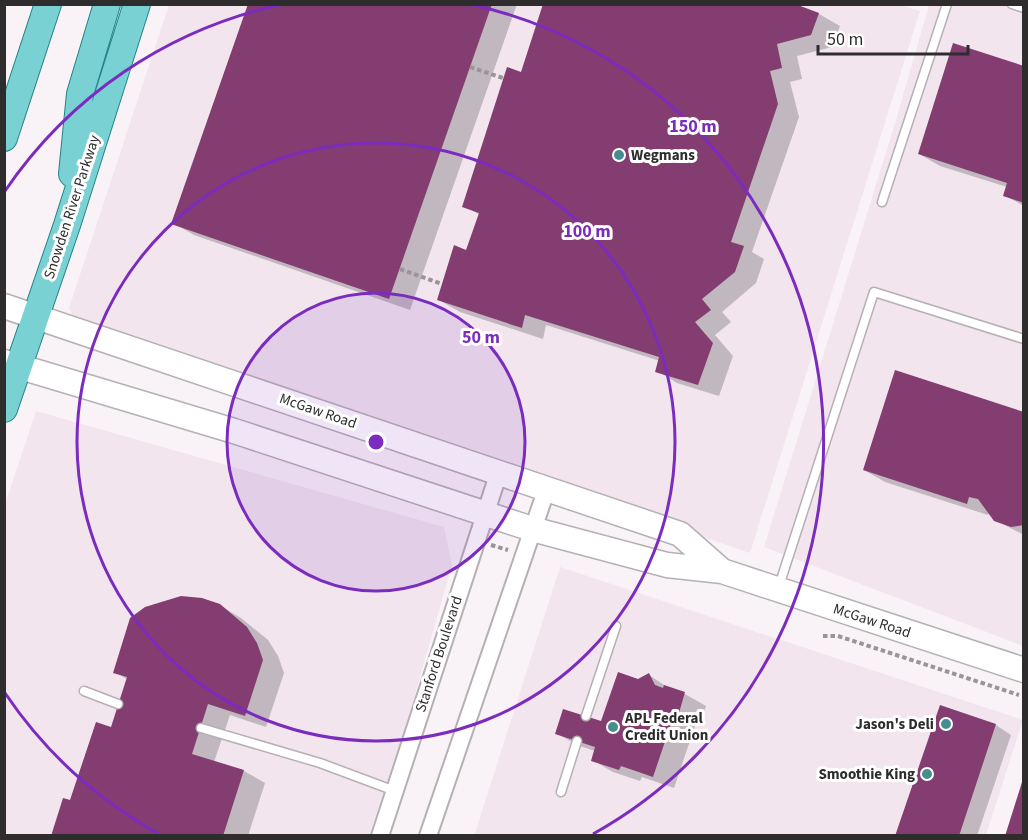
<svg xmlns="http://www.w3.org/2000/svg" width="1028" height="840" font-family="'Source Sans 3',sans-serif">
<rect width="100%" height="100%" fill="#f9f3f7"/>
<path fill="#f2e5ee" d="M 896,4 L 920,11 L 750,553 L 76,322 L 69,308 L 169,5 Z
M 929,5 L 1023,5 L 1023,646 L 764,547 L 896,120 Z
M 36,411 L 444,527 L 452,565 L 406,726 L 369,835 L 5,836 L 5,504 Z
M 560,567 L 1023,720 L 986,835 L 474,836 Z"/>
<path fill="#0003" d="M 249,4 L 517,4 L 410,310 L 194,235 L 173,223 Z
M 790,4 L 819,14 L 840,26 L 832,47 L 797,56 L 802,79 L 790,82 L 799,117 L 752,252 L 764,259 L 756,283 L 722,312 L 731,322 L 715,335 L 733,356 L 719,396 L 677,383 L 657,371 L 660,361 L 546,325 L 543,339 L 460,312 L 439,300 L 467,252 L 480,215 L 464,206 L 522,74 Z
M 1024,67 L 1024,206 L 1004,195 L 1007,187 L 940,166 L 919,154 Z
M 1024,414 L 1024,535 L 995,520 L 989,512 L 988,515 L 885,482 L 864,470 Z
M 219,605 L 241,618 L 268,640 L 278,656 L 284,673 L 266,727 L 230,715 L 214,762 L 244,771 L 265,783 L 248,836 L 53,836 L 112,729 L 128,680 L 115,672 Z
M 649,675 L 670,689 L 685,694 L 706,706 L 700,724 L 696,723 L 674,788 L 642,777 L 640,781 L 613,772 L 592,760 L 595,751 L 577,745 L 556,733 L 602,723 L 638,681 Z
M 941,707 L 996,725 L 1011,735 L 977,836 L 897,836 Z"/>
<path fill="#833d70" d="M 248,4 L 492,4 L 389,299 L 171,224 Z
M 543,4 L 795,4 L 819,13 L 811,35 L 777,44 L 782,68 L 770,71 L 778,104 L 731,242 L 744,246 L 735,272 L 702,299 L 711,310 L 695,322 L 713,343 L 698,385 L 655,372 L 659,357 L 525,315 L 522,328 L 437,300 L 454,245 L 466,250 L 479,213 L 462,207 L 507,67 L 521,72 Z
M 953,43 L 1024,66 L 1024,203 L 1003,196 L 1007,183 L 918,154 Z
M 895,370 L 1024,412 L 1024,525 L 1011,527 L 994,521 L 978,499 L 969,497 L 967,504 L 863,470 Z
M 181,596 L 202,598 L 220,604 L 247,627 L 257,643 L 263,660 L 245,716 L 208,704 L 192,754 L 244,770 L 223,836 L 51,836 L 63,798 L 70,800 L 96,722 L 111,727 L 127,677 L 113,673 L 130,618 L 145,607 Z
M 618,672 L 638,679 L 649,673 L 655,685 L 663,688 L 664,685 L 685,692 L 679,713 L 675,712 L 653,777 L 621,766 L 619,770 L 591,761 L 595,747 L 555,734 L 563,709 L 601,721 Z
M 940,705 L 996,724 L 959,836 L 895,836 Z
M 1023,779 L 1024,836 L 1005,836 Z"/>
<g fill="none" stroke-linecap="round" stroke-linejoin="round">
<defs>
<path id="lane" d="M 1012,4 L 1024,8
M 882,202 L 947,4
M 779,586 L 874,292 L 1024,339
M 84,691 L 118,704
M 586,716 L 616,626
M 201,728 L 320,763 L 395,791
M 561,792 L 577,741"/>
<path id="street" d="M 380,836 L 499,472
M 428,836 L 547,488"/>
<path id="secondary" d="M 4,306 L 680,534 L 722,571
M 4,362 L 234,431 L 532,529 L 667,565 L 722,571 L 1024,670"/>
<path id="primary" d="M 4,138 L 48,4
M 72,174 L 80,94 L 107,4
M 4,409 L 67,225 L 137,4"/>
</defs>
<use href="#lane" stroke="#b6b0b4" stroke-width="11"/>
<use href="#street" stroke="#b6b0b4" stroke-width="20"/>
<use href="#secondary" stroke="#b6b0b4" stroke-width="27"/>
<use href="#primary" stroke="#248487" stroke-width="28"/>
<path stroke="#999497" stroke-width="4" stroke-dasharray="4.5 3" stroke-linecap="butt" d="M 470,67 L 503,78
M 400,269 L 442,284
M 491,545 L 508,550
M 823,636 L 838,636 L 1019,695"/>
<use href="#lane" stroke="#fff" stroke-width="8"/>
<use href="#street" stroke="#fff" stroke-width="16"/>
<use href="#secondary" stroke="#fff" stroke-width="24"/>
<use href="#primary" stroke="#79d1d4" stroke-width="26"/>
</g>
<circle cx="376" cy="442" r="149" fill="#7b2cbf" fill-opacity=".12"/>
<g fill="none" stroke="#7b2cbf" stroke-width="3">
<circle cx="376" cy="442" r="149"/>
<circle cx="376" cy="442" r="299"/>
<path d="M159 834A448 448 0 0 1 5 693M5 191A448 448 0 0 1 279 5M473 5A448 448 0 0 1 593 834"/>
</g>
<g fill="#458d90" stroke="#fff" stroke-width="2">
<circle cx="619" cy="155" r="6"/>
<circle cx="946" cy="724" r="6"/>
<circle cx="613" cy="727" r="6"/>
<circle cx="927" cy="774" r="6"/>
</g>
<g text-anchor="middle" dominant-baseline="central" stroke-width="6" stroke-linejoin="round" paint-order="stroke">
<g font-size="15" font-weight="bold" fill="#2e2c2d" stroke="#fff" text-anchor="start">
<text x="631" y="155">Wegmans</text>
<text x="625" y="718">APL Federal<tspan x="625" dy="17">Credit Union</tspan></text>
<text x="934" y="724" text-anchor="end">Jason's Deli</text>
<text x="915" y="774" text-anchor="end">Smoothie King</text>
</g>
<g font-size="15" fill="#2e2c2d" stroke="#fff">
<text transform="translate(72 207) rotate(-72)">Snowden River Parkway</text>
<text transform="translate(318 411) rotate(19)">McGaw Road</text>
<text transform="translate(872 621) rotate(18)">McGaw Road</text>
<text transform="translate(439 654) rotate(-72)">Stanford Boulevard</text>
</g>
</g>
<circle cx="376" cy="442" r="9" fill="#7b2cbf" stroke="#fff" stroke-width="3"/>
<g font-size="18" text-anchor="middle" font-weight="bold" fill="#7b2cbf" stroke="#fff" stroke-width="6" stroke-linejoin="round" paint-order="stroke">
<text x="693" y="132">150 m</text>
<text x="587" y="237">100 m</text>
<text x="481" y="343">50 m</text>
</g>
<rect width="1028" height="840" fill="none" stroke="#2e2c2d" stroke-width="12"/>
<path d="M818 45v9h150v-9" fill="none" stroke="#2e2c2d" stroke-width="3"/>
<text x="827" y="45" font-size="18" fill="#2e2c2d" stroke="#ffffff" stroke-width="4.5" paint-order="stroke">50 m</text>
</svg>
